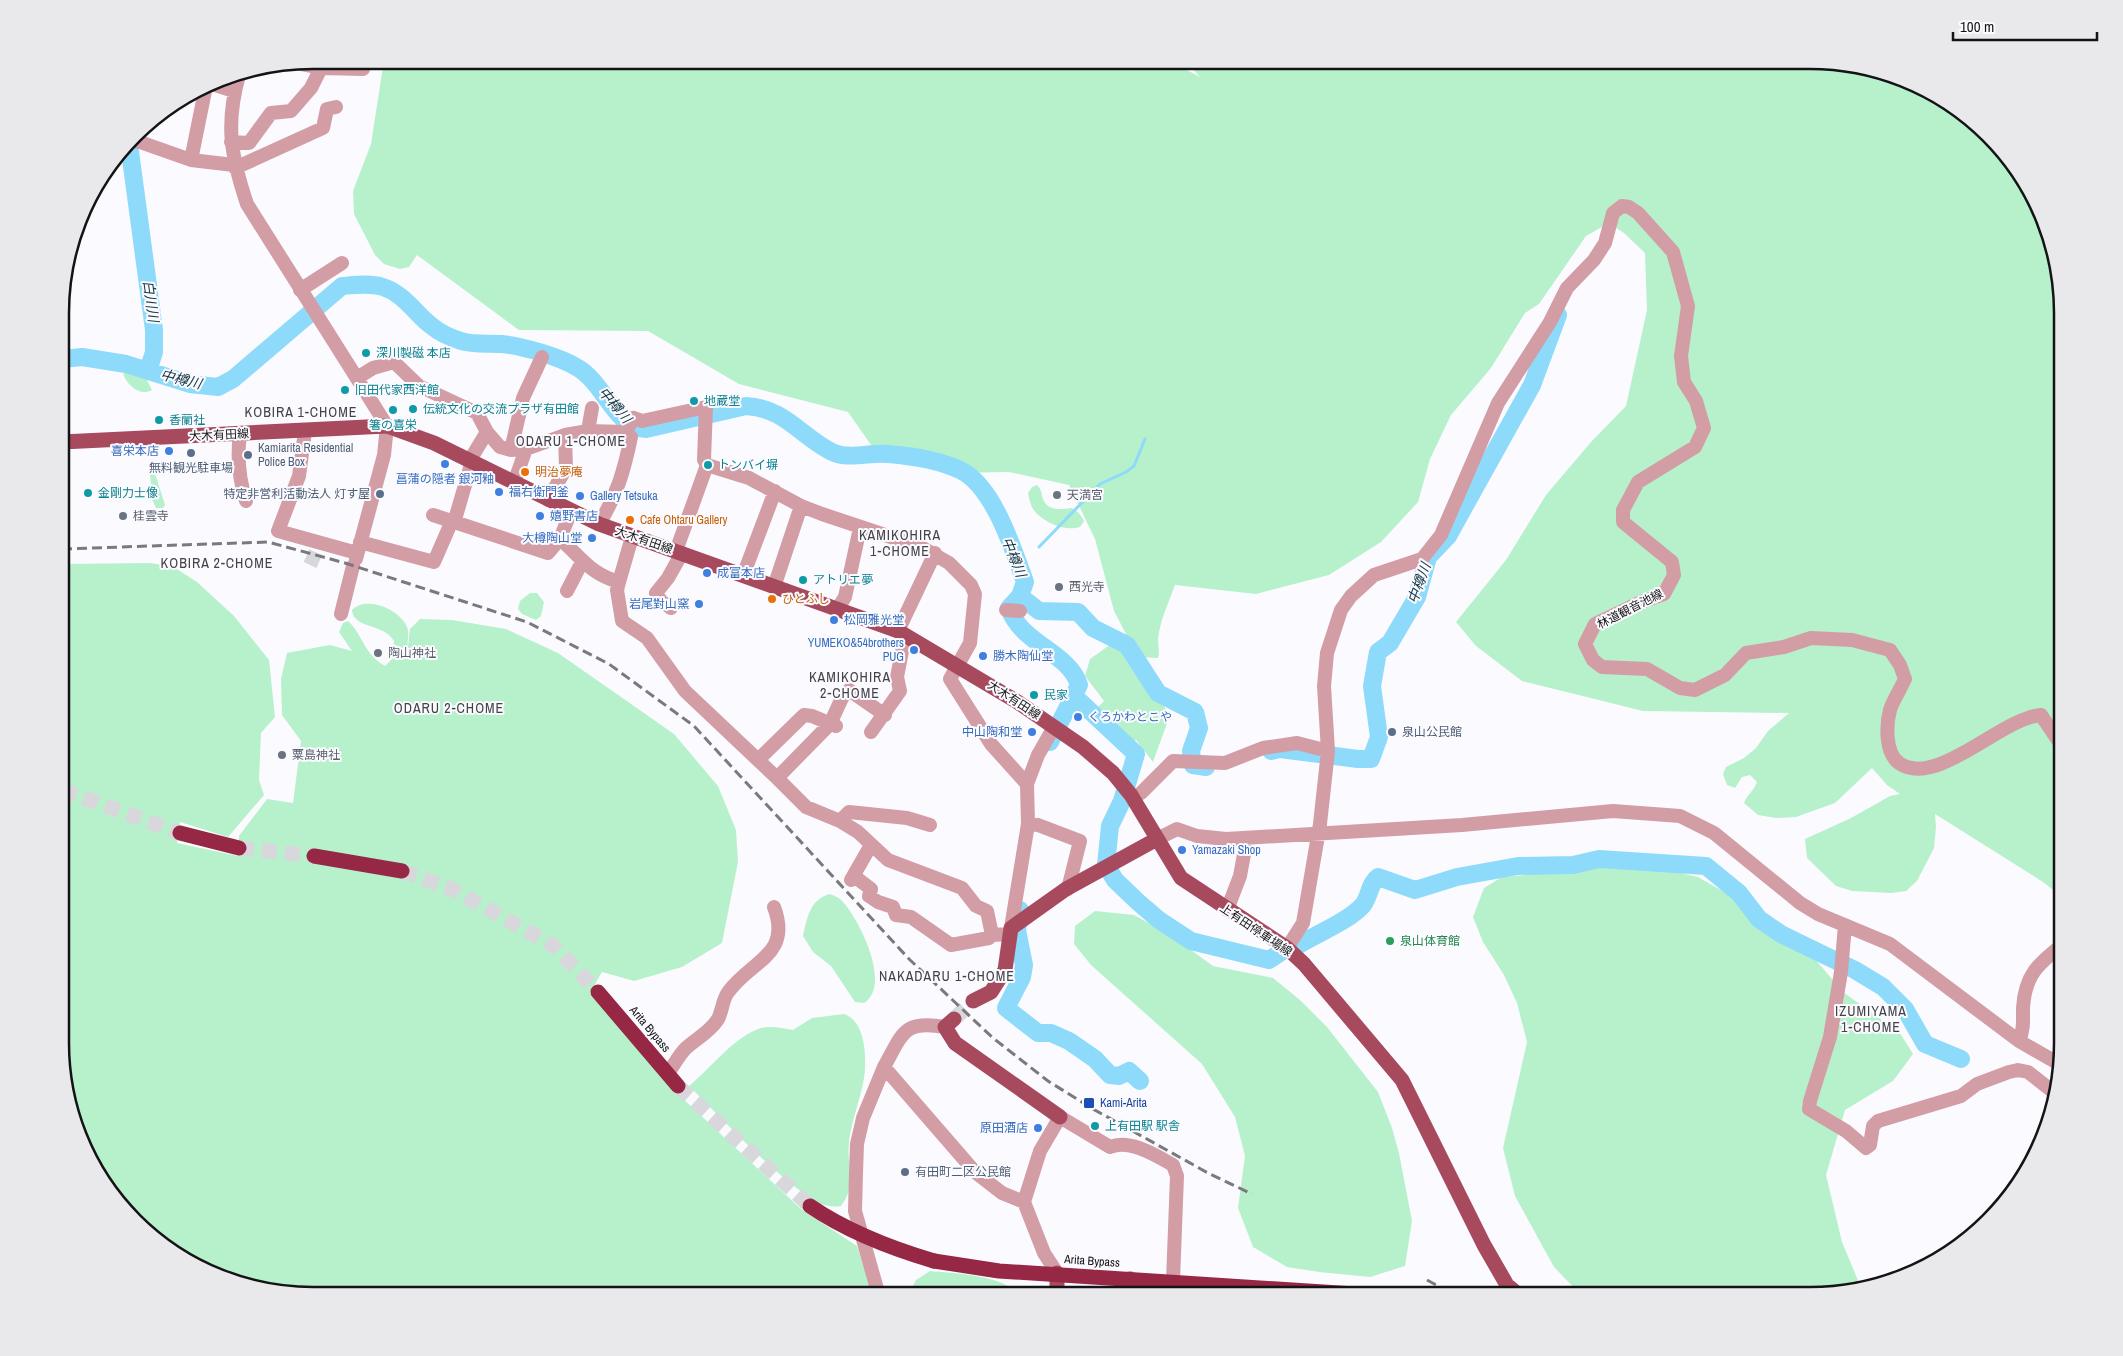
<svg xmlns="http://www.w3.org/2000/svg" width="2123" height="1356" font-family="'Archivo Narrow','Noto Sans JP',sans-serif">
<rect width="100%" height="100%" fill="#fbfbff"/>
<path fill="#b6f1cc" d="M 384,60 L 1168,60 L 1200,77 L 1185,60 L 1811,60 L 1876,69 L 1951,102 L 1989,134 L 2029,186 L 2054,247 L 2062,296 L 2062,897 L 2043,882 L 1935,814 L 1936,827 L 1934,848 L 1917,881 L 1906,891 L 1891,893 L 1852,891 L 1836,886 L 1807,858 L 1805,839 L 1851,818 L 1890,796 L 1900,794 L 1887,785 L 1872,768 L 1835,803 L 1796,817 L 1776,818 L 1758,815 L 1744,803 C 1747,794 1754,791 1757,782 L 1750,775 L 1742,777 L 1735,788 L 1727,785 L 1723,774 L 1726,767 L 1744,758 L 1756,748 L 1768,731 L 1789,713 L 1643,711 L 1522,681 L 1476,646 L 1456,622 L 1506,560 L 1546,495 L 1591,442 L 1626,406 L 1647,310 L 1645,253 L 1624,233 L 1609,223 L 1586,236 L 1539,304 L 1525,313 L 1491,368 L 1451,415 L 1430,459 L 1418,502 L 1381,542 L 1329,575 L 1256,594 L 1175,585 C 1169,602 1160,620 1158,639 C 1158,646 1160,651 1158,658 L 1138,657 L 1114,611 L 1095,539 L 1069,485 L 1009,472 L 954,473 L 876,452 L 848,412 L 739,384 L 648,331 L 519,330 L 417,255 L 409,267 L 400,269 L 384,264 L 375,255 L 354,214 L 353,191 L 371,144 Z
M 127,372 L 146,378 L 152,390 C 140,397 127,385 123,374 Z
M 150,470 L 154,470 L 165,505 L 163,508 L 156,508 L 149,493 L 151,487 Z
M 1037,485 C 1042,490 1041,493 1043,499 C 1048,512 1062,509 1072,508 L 1079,513 L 1084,521 L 1080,527 C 1065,532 1042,522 1033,509 C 1030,504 1029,498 1028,493 L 1032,487 Z
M 149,563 L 172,566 L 197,582 L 234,616 L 269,660 L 275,717 L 261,733 L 259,780 L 264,795 L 228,837 L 180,822 L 177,843 L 238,856 L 239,836 L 267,799 L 293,803 L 301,741 L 282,715 L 281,679 L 287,653 L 330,645 L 352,651 L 339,632 L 343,623 L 348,621 C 364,636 363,653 385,666 L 394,657 L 392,652 L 394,641 C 384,623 353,629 352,610 C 367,594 404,611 408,630 C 409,635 407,642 408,646 L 410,629 L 420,619 L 452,620 L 506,629 L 558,653 L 674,734 L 718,786 L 736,830 L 738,862 L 722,943 L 682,967 L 634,981 L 602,972 L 590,993 L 679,1095 L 801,1209 L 857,1246 L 874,1296 L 312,1296 L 247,1287 L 172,1254 L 102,1184 L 73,1125 L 62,1076 L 62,564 Z
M 530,593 L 537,593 L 544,602 L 541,616 L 536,620 L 522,614 L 518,609 L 520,601 Z
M 1111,644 L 1125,650 L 1170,715 L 1153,762 L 1136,740 L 1131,742 L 1098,707 L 1104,701 L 1085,676 L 1090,659 Z
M 1633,862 L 1698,877 L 1749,906 L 1804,946 L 1843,992 L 1900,1033 L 1913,1054 L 1893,1081 L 1845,1110 L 1826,1175 L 1842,1242 L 1862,1290 L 1827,1295 L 1582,1296 L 1554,1267 L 1515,1196 L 1503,1148 L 1527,1042 L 1517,1003 L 1504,975 L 1483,942 L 1473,917 L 1484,888 L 1502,877 L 1593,869 Z
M 830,894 C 835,896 840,898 843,902 C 860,921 892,985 864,1003 L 855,1002 L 831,966 L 813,952 L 803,936 C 807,918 810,899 830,894 Z
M 1095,911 L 1134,915 L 1169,934 L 1213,966 L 1273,978 L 1300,1000 L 1327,1027 L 1378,1092 L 1392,1128 L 1399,1153 L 1412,1221 L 1405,1266 L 1370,1277 L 1319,1272 L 1287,1267 L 1253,1247 L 1238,1208 L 1245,1156 L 1235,1117 L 1202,1064 L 1091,965 L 1074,944 L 1075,926 Z
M 844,1014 C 863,1020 866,1049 865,1067 C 865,1088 851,1120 849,1143 C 846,1167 858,1183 841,1206 C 829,1208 818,1204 808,1197 C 767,1167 725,1122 689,1086 C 711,1068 731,1040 758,1029 C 769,1025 782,1028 793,1030 L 812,1018 Z
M 930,1271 C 951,1273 1009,1275 1017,1296 L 910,1296 L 909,1293 L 916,1280 Z"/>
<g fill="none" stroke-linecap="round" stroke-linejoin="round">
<path stroke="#8edafa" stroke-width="3" d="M 1039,547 L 1100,484 L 1126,472 L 1134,466 L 1145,439"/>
<path stroke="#8edafa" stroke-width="18" d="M 129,144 L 154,330 L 154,352 L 148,371
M 62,359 L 82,357 L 126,364 L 190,384 L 218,387 L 233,379 L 342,286 C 355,285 370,283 383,287 C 405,294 416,315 433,327 C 440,333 452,338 461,341 C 473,345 489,343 502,344 C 522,346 561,357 578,368 C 604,383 616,429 646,429 L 746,406 C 785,408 800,436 832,452 C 848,460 871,452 888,454 C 913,456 940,460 962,471 C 994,488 1013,549 1025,582 L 1020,596 L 1009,608 C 1021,644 1069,652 1079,685 L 1050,742
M 1020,596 L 1039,611 L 1078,612 L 1093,628 L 1127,645 L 1158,693 L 1195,712 L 1199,728 L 1191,751 L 1193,765 L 1206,767
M 1074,696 L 1136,754 L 1122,801 L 1110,826 L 1106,865 L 1115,880 L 1138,902 L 1159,920 L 1191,941 L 1269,960 L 1281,952
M 1271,751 L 1280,749 L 1358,759 L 1371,759 L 1379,737 L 1372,686 L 1378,652 L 1390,643 L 1417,597 L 1428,557 L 1448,536 L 1532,385 L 1558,315
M 1020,910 L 1017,930 L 1024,965 L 1022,977 L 1006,1008 L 1038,1033 L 1051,1033 L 1069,1041 L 1095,1059 L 1110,1075 L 1119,1076 L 1129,1071 L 1140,1081
M 1297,946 C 1316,934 1349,921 1363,905 C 1370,896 1369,884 1378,877 L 1415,890 L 1457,877 L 1518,866 L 1573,865 L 1599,859 L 1706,866 L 1739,893 L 1759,919 L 1781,934 L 1855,970 L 1883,987 L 1905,1009 L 1925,1044 L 1961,1059"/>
<path stroke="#d8d8dc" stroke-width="14" stroke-dasharray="14 7" stroke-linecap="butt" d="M 310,565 L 320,543"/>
<path stroke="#d8d8dc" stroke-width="15" stroke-dasharray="15 8" stroke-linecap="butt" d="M 954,1019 L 973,1001"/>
<path stroke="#d8d8dc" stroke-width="15" stroke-dasharray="15 8" stroke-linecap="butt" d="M 62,790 L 180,833
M 239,848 L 314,856
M 402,871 L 452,889 L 554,946 L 598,992
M 678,1086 L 810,1206"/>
<path stroke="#d39da5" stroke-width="14" d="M 296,63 L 321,68 L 363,69
M 239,75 C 225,125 231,156 247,204 L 387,426 L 384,455 L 356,559
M 209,83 L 234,91
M 132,141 L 140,142 L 191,160 L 234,165
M 231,142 L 249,143 L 271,113 L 291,111 L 311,88 L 321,68
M 191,160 L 206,86
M 235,168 L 323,128 L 327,109 L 336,107
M 300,290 L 342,263
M 357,378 L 373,368 L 394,362 L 419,386 L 477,413 L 487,432 L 500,447 L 511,450 L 526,449 L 565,435 L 588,431 L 625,432 L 631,437 C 624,471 617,495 599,524
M 305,431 L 299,476 L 278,531 L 357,553
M 588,431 L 592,408
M 625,432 L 634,418 L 642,421 L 706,407 L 704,460 L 707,465 L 749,478 L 801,506 L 822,514 L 921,547 L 949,563 L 971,585 L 975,594 L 970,643 L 950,679 L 991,744 L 1027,784
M 240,434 C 237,456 239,479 246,501
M 511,450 L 523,398 L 542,357
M 470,460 L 487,432
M 514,483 L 526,449
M 548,500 L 566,468 L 565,435
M 433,515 L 548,553 L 560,539 L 571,511
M 454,523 L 472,461
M 560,539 C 582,558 589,573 619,582 L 632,537
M 360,542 L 434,562 L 451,523
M 676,551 L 707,465
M 743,576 L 775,491
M 619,582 L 617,590 L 622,621 L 647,638 L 685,691 L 777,778 L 806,807 L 840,821 L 858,832 L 888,860 L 962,888 L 976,906 L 987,911 L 992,935 L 1010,934
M 774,587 L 801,506
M 567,591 L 582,562
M 671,608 L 661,601 L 656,593 L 668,578 L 682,553
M 838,608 L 845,597 L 860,528
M 1006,610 L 1020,611
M 341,614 L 353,566
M 898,631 L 935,553
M 871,732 L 900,691 L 897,677 L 905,636
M 758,760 L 804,715 L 812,716 L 836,726
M 777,778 L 830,724 L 842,698 L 849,690 L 885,715
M 1141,793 L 1173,761 L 1225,763 L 1263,748 L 1297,743 L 1328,751 L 1327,758
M 840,821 L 849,812 L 907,818 L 930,825
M 1028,824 L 1038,825 L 1080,841 L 1068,889
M 1319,833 L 1328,751 L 1324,686 L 1327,653 L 1341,610 L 1351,596 L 1374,575 L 1422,559 L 1441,535 L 1498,403 L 1550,322 L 1567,288 L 1594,260 L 1605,243 L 1613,213 L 1622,206 L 1629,207 L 1638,213 L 1673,252 L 1688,306 L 1681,356 L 1684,382 L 1696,401 L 1704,428 L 1695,447 L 1638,482 L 1623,510 L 1623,522 L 1672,562 L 1674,575 L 1664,594 L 1639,603 L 1595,624 L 1585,644 L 1593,660 L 1602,667 L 1647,669 L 1680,688 L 1695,690 L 1725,675 L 1746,653 L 1784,647 L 1811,638 L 1852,640 L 1890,650 L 1900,665 L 1905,679 C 1901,688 1892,702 1890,710 C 1886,725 1885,753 1899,763 C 1936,789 2001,718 2041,715 L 2062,746
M 1157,839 L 1177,829 L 1197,836 L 1226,839 L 1462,825 L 1613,811 L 1680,816 L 1714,833 L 1800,903 L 1818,914 L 1890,944 L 2019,1041 L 2061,1065
M 854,876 L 871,889 L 869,896 L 878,902 L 893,907 L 896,915 L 911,917 L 951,945 L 989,938 L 992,935
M 851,880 L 871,845
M 1227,910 L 1240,876 L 1247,838
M 1845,925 L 1841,972 L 1830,1037 L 1810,1101 L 1809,1109 L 1846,1131 L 1866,1148 L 1870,1145 L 1873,1126 L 1878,1121 L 1961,1096 L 1977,1084 L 2009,1072 L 2018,1070 L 2028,1072 L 2056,1094
M 1011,928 L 1028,824 L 1027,784 L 1038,755 L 1054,727
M 1287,948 L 1303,923 L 1320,824
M 945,1027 C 903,1020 903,1033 884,1067 L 975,1172 L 1002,1193 L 1024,1202 L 1044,1253 L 1057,1273
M 2019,1041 C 2024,1030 2023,1020 2023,1008 C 2025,975 2038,964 2062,945
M 668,1073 C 674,1065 679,1055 686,1048 C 697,1038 710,1032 718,1019 C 723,1010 722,999 729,991 C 752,960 792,955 774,907
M 1024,1202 L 1040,1151 L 1060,1117 L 1110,1147 C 1130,1139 1155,1155 1173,1165 L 1177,1176 L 1173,1281
M 879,1296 L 855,1211 L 856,1173 L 857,1144 L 863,1118 L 884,1067
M 1128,1296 L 1130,1278"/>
<path stroke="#a84a5e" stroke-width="15" d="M 62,442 L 387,426 L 434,443 L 599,524 L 898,631 L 1016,701 L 1083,747 L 1113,773 L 1131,795 L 1181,878 L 1287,948 L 1304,964 L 1402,1080 L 1484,1245 L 1507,1285 L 1520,1296
M 973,1001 L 991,992 L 1005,970 L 1011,928 L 1066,889 L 1157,839
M 954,1019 L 945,1027 L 955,1043 L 1060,1117
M 1057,1273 L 1057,1296"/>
<path stroke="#962745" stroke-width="15" d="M 180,833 L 239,848
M 314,856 L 402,871
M 598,992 L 678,1086
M 934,1261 L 999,1271 L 1385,1296"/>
<path stroke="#7a7a7d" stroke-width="3" stroke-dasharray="10 5" stroke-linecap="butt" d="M 62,549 L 268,542 L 345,563 L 527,622 L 609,664 L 694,726 L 909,959 L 993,1038 L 1048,1081 L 1093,1109 L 1208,1173 L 1252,1194
M 1427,1280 L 1457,1296"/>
<path stroke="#962745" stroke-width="15" d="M 810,1206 C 848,1232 890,1248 934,1261"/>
</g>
<g fill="#0f9aa8" stroke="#fbfbff" stroke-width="2">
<circle cx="366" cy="353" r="5"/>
<circle cx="345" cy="390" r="5"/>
<circle cx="694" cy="401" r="5"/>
<circle cx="413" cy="409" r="5"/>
<circle cx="393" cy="410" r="5"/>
<circle cx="159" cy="420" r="5"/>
<circle cx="708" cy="465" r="5"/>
<circle cx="88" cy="493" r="5"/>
<circle cx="803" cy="580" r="5"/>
<circle cx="1034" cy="695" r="5"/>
<circle cx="1095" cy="1126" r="5"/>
</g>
<g fill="#3f7fe0" stroke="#fbfbff" stroke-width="2">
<circle cx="169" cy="451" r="5"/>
<circle cx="445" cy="464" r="5"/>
<circle cx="499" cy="492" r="5"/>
<circle cx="580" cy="496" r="5"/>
<circle cx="540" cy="516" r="5"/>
<circle cx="592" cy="538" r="5"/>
<circle cx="707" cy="573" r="5"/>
<circle cx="699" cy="604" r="5"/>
<circle cx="834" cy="620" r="5"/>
<circle cx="914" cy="650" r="5"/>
<circle cx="983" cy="656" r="5"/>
<circle cx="1078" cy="717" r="5"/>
<circle cx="1032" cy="732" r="5"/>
<circle cx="1182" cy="850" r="5"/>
<circle cx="1038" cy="1128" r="5"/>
</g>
<g fill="#5c6f8a" stroke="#fbfbff" stroke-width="2">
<circle cx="191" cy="453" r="5"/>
<circle cx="248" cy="455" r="5"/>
<circle cx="380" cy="494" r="5"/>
<circle cx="1392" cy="732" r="5"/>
<circle cx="905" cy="1172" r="5"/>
</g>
<g fill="#e8710a" stroke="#fbfbff" stroke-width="2">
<circle cx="525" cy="472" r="5"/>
<circle cx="630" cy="520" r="5"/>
<circle cx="772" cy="599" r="5"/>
</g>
<g fill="#6b7280" stroke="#fbfbff" stroke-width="2">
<circle cx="1057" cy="495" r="5"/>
<circle cx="123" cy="516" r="5"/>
<circle cx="1059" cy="587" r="5"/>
<circle cx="378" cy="653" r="5"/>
<circle cx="282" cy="755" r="5"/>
</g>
<circle fill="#2e9e5b" stroke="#fbfbff" stroke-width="2" cx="1390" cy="941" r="5"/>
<rect fill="#1a4fb4" stroke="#fbfbff" stroke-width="2" x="1083" y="1097" width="12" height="12" rx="2.5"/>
<g text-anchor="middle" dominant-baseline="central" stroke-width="4" stroke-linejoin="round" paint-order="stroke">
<g font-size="12" fill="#0d838f" stroke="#fbfbff" text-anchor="start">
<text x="376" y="353">深川製磁 本店</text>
<text x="355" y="390">旧田代家西洋館</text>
<text x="704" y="401">地蔵堂</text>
<text x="423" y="409">伝統文化の交流プラザ有田館</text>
<text x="169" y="420">香蘭社</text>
<text x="393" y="425" text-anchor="middle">箸の喜栄</text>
<text x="718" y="465">トンバイ塀</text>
<text x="98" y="493">金剛力士像</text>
<text x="813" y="580">アトリエ夢</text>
<text x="1044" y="695">民家</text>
<text x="1105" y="1126">上有田駅 駅舎</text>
</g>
<g font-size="12" fill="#141417" stroke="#fbfbff">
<text transform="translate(219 435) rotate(-3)">大木有田線</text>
<text transform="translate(644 540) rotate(19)">大木有田線</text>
<text transform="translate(1630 609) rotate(-27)">林道観音池線</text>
<text transform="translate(1014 700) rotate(33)">大木有田線</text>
<text transform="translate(1256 930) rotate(34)">上有田停車場線</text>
<text transform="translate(650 1029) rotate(50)">Arita Bypass</text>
<text transform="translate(1092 1261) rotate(4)">Arita Bypass</text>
</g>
<g font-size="12" fill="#4e5e75" stroke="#fbfbff" text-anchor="start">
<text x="258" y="448">Kamiarita Residential<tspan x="258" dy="14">Police Box</tspan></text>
<text x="191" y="468" text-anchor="middle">無料観光駐車場</text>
<text x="370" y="494" text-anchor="end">特定非営利活動法人 灯す屋</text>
<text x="1402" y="732">泉山公民館</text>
<text x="915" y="1172">有田町二区公民館</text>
</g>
<g font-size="12" fill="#366cbe" stroke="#fbfbff" text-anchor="start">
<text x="159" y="451" text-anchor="end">喜栄本店</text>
<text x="445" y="479" text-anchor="middle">菖蒲の隠者 銀河釉</text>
<text x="509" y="492">福右衛門釜</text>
<text x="590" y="496">Gallery Tetsuka</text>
<text x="550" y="516">嬉野書店</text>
<text x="582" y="538" text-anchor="end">大樽陶山堂</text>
<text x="717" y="573">成富本店</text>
<text x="689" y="604" text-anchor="end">岩尾對山窯</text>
<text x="844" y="620">松岡雅光堂</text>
<text x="904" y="643" text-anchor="end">YUMEKO&amp;54brothers<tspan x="904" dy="14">PUG</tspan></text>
<text x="993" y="656">勝木陶仙堂</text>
<text x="1088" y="717">くろかわとこや</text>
<text x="1022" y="732" text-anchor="end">中山陶和堂</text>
<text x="1192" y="850">Yamazaki Shop</text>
<text x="1028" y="1128" text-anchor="end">原田酒店</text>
</g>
<g font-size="12" fill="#c56008" stroke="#fbfbff" text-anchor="start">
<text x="535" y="472">明治夢庵</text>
<text x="640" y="520">Cafe Ohtaru Gallery</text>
<text x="782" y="599">ひとふし</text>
</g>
<g font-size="12" fill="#5b616d" stroke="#fbfbff" text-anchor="start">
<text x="1067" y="495">天満宮</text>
<text x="133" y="516">桂雲寺</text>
<text x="1069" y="587">西光寺</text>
<text x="388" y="653">陶山神社</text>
<text x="292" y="755">粟島神社</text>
</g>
<g font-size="12" fill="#27864d" stroke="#fbfbff" text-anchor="start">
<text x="1400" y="941">泉山体育館</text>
</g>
<g font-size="12" fill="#164399" stroke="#fbfbff" text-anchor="start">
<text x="1100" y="1103">Kami-Arita</text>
</g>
<g font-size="14" font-style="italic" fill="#123643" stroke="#fbfbff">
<text transform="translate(151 301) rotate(82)">白川川</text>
<text transform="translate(181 379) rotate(14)">中樽川</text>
<text transform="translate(615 405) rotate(50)">中樽川</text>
<text transform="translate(1014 557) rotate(68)">中樽川</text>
<text transform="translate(1419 583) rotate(-70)">中樽川</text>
</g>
<g font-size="14" letter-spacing="1" fill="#424249" stroke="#fbfbff">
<text x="301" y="412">KOBIRA 1-CHOME</text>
<text x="571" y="441">ODARU 1-CHOME</text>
<text x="900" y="535">KAMIKOHIRA<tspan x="900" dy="16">1-CHOME</tspan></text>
<text x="217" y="563">KOBIRA 2-CHOME</text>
<text x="850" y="677">KAMIKOHIRA<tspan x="850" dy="16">2-CHOME</tspan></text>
<text x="449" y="708">ODARU 2-CHOME</text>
<text x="947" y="976">NAKADARU 1-CHOME</text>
<text x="1871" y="1011">IZUMIYAMA<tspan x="1871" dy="16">1-CHOME</tspan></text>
</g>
</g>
<path d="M0 0H2123V1356H0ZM313 69H1810A244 244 0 0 1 2054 313V1043A244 244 0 0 1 1810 1287H313A244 244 0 0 1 69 1043V313A244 244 0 0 1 313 69Z" fill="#e9e9ec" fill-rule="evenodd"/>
<path fill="none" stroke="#141417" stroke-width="2.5" d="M313 69H1810A244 244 0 0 1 2054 313V1043A244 244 0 0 1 1810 1287H313A244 244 0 0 1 69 1043V313A244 244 0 0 1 313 69Z"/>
<path d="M1953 32v8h144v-8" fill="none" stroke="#141417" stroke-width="2.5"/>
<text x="1960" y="32" font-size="15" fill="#141417" stroke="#fbfbff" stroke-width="4" paint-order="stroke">100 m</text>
</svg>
